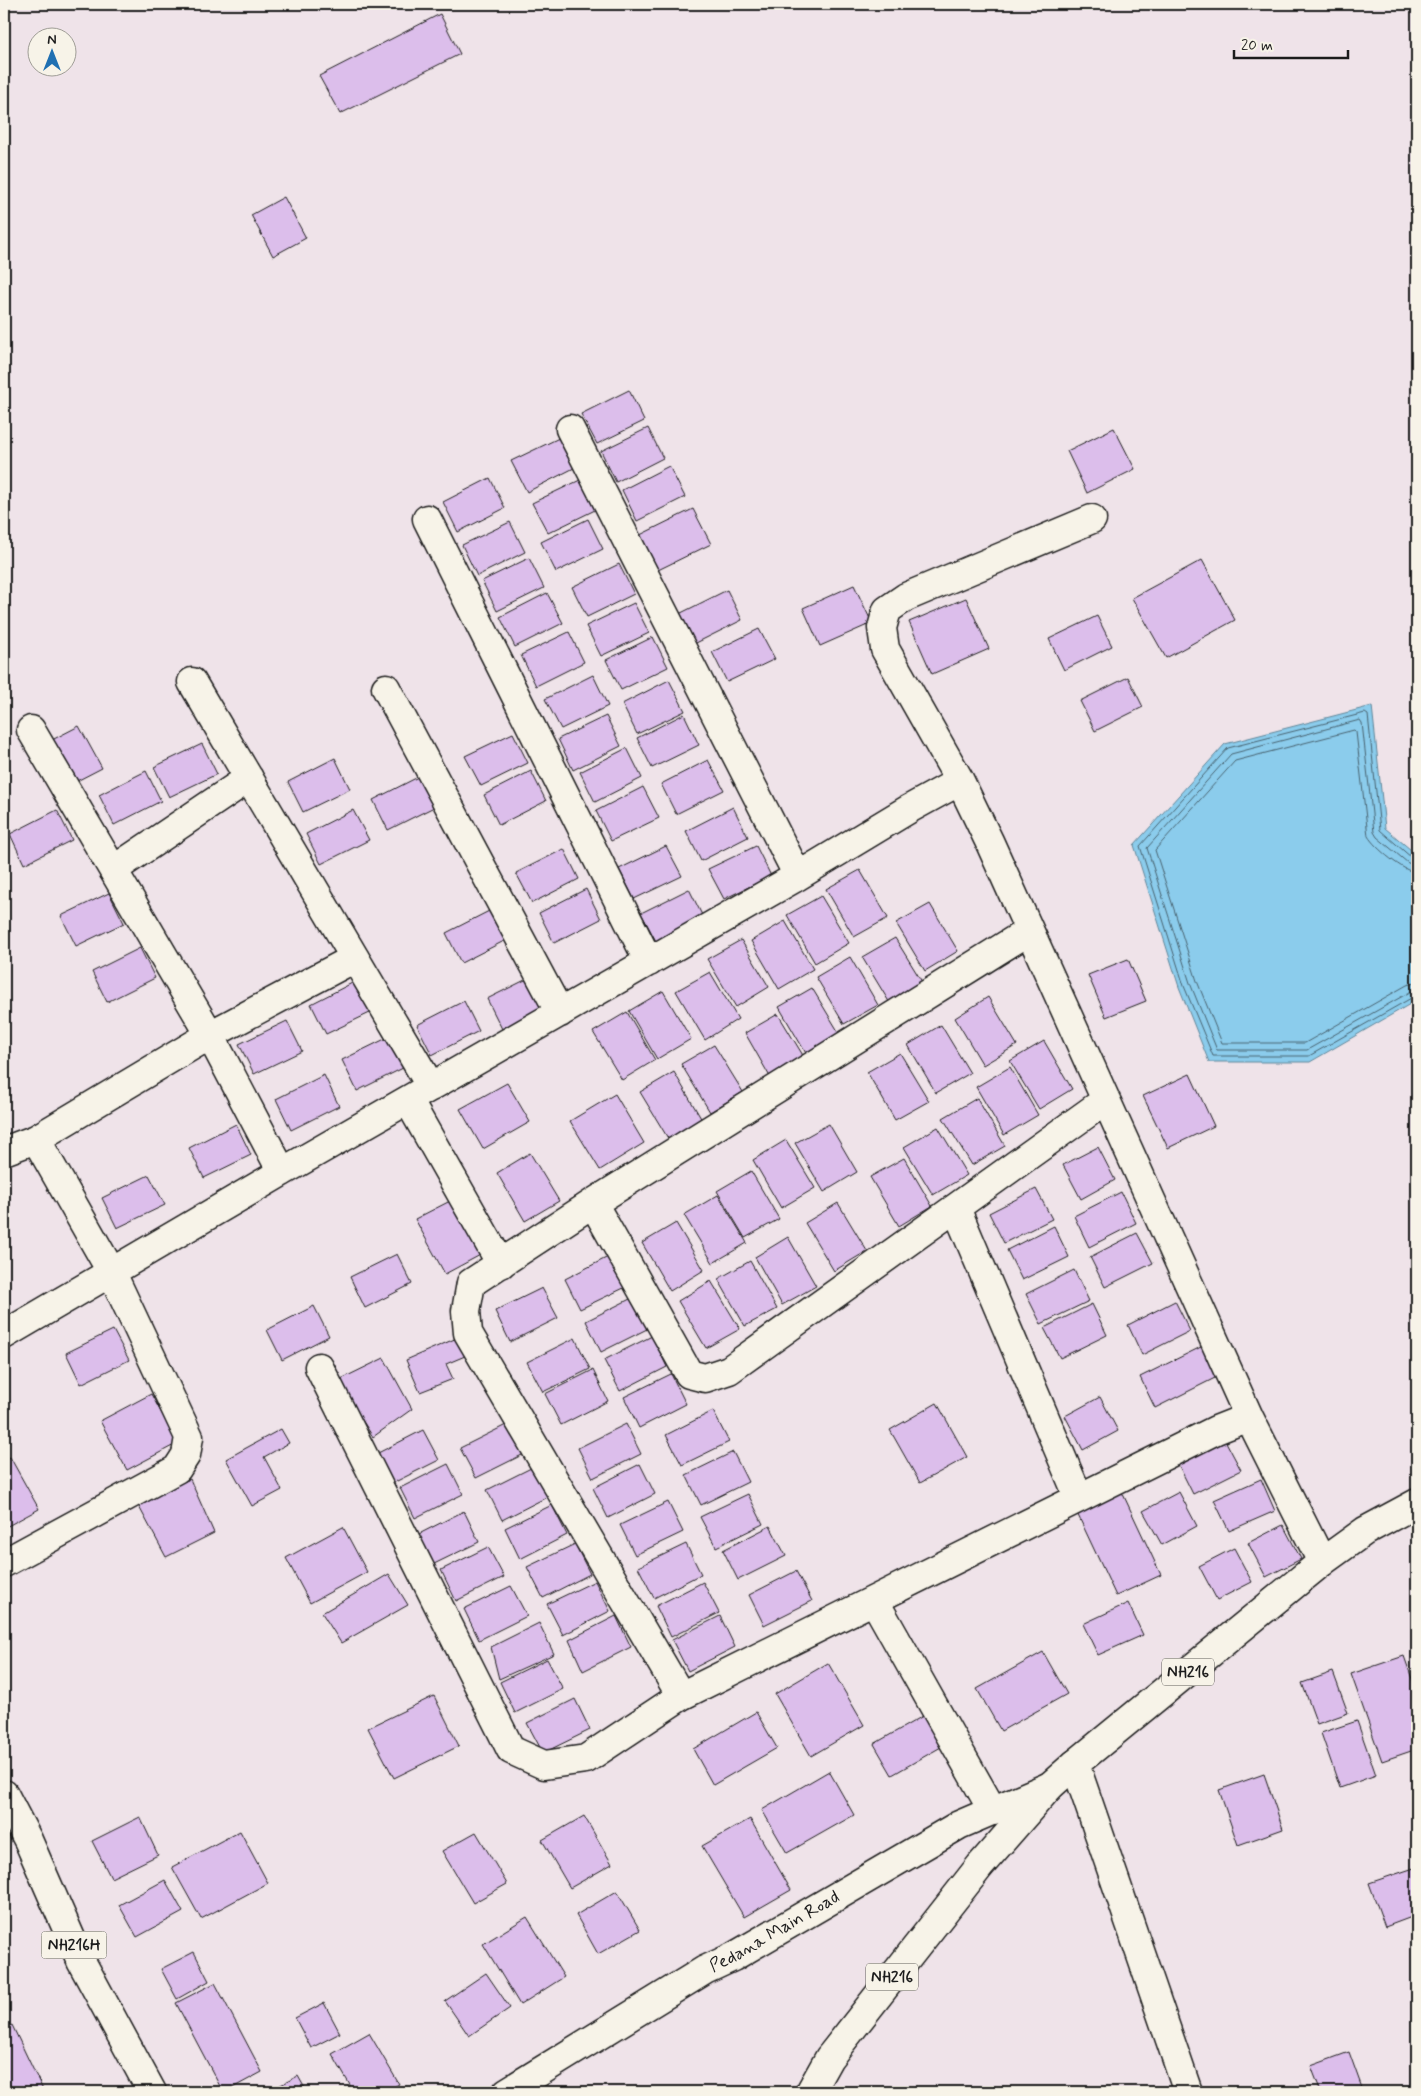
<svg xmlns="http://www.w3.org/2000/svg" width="1421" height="2096" font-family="Mynerve,sans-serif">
<rect width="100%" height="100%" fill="#efe3e9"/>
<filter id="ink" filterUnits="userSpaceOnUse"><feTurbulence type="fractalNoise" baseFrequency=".02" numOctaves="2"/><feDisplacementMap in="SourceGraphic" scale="10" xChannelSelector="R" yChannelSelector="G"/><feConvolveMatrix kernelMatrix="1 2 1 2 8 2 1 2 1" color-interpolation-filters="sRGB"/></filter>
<g filter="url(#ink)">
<path fill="#8bccec" stroke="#5f8699" d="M 1372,706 L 1385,828 L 1417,855 L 1417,1000 L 1310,1062 L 1209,1062 L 1179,987 L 1134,845 L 1225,744 Z"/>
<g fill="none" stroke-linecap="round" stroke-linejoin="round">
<path stroke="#48626f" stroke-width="1" d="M 1417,859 L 1412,858 L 1380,830 L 1368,715 L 1365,713 L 1228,748 L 1140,846 L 1184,986 L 1213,1056 L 1309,1056 L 1413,997 L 1417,996
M 1417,865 L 1408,863 L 1377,837 L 1374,832 L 1362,723 L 1360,720 L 1231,754 L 1147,848 L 1190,983 L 1217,1050 L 1307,1050 L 1410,992 L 1417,990
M 1417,873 C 1404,872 1375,848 1368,836 L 1356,732 L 1354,730 L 1235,761 L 1155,850 L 1197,981 L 1222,1043 L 1305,1043 L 1407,985 L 1417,982"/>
</g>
<path fill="#dcbeeb" stroke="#1c1c1c" d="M 440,14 L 460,54 L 340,114 L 319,76 Z
M 284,197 L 306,238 L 273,256 L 251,215 Z
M 629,390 L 644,421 L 597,444 L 581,414 Z
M 648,428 L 663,458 L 616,482 L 601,451 Z
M 1114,428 L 1135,469 L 1087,493 L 1067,451 Z
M 559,438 L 574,468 L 527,492 L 511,461 Z
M 669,466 L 685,497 L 637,521 L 622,490 Z
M 490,478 L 505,508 L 458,532 L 443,502 Z
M 580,480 L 595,510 L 548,533 L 532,503 Z
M 693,509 L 711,544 L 656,571 L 638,536 Z
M 588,519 L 603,549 L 556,572 L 541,542 Z
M 510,522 L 525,552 L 477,576 L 462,545 Z
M 529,558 L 544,588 L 497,611 L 482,581 Z
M 1202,560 L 1235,620 L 1166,658 L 1132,598 Z
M 619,564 L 634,594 L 587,617 L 572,587 Z
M 854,585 L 872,623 L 820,646 L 803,608 Z
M 727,590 L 742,620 L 694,644 L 679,614 Z
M 547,593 L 563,623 L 515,647 L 500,617 Z
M 966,598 L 989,649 L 932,674 L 909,622 Z
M 634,603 L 649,633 L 601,656 L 586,626 Z
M 1097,616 L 1112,646 L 1064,670 L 1049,639 Z
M 759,629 L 775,659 L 727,682 L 712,652 Z
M 569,632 L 584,662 L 536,686 L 521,655 Z
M 653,637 L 668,667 L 621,690 L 606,660 Z
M 593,675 L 608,706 L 561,729 L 545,699 Z
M 1128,677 L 1143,707 L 1095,731 L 1080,701 Z
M 669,680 L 685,711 L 637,734 L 622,704 Z
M 684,714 L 699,745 L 652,768 L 637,738 Z
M 606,716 L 621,746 L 573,770 L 558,739 Z
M 79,726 L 102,768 L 73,783 L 50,741 Z
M 513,733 L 528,763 L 481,786 L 465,756 Z
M 202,744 L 217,774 L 169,797 L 154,767 Z
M 627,748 L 642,778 L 595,802 L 580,772 Z
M 335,758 L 350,789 L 303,812 L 288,782 Z
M 708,760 L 724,790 L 676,814 L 661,784 Z
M 146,771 L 161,801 L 114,825 L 99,795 Z
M 531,771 L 546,801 L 499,825 L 484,795 Z
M 420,776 L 436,806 L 388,830 L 373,800 Z
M 643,787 L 659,818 L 611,841 L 596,811 Z
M 733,807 L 748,837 L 701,861 L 686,831 Z
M 57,810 L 72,840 L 24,864 L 10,834 Z
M 353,810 L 369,840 L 321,864 L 306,834 Z
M 666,846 L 682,876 L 634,899 L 619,869 Z
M 756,846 L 771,876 L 724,899 L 708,869 Z
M 564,849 L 579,879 L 532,903 L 516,873 Z
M 860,870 L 888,918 L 854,937 L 826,889 Z
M 586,889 L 601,919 L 554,943 L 539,913 Z
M 689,889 L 704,919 L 657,943 L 641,913 Z
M 109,893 L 124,923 L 76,946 L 61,916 Z
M 821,896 L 849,943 L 815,963 L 787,915 Z
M 930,904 L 958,951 L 925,971 L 896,923 Z
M 493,909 L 508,939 L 461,963 L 446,933 Z
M 785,921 L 813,969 L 779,989 L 751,941 Z
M 895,938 L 924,985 L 891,1005 L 862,957 Z
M 741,940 L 769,987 L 736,1007 L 707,959 Z
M 140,948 L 155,978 L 107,1002 L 92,972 Z
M 850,957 L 878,1005 L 844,1024 L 816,977 Z
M 1128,959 L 1146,1001 L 1106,1017 L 1088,975 Z
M 710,972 L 738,1019 L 705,1040 L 676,991 Z
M 535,975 L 549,1006 L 502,1029 L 487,999 Z
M 358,980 L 374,1011 L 326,1034 L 311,1004 Z
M 812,988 L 841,1036 L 807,1055 L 779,1007 Z
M 663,991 L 691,1039 L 657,1059 L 629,1011 Z
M 988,997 L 1017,1045 L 983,1065 L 955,1018 Z
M 464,1001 L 479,1031 L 432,1055 L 417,1025 Z
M 627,1012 L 655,1060 L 622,1080 L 593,1032 Z
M 778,1014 L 807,1062 L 773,1082 L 745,1033 Z
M 287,1021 L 302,1051 L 254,1074 L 239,1044 Z
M 941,1025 L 970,1073 L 936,1093 L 908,1045 Z
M 389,1037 L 405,1067 L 357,1091 L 342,1060 Z
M 1044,1041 L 1072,1089 L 1039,1109 L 1010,1061 Z
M 714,1045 L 743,1092 L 710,1112 L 681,1064 Z
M 900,1053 L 929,1101 L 895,1120 L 867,1072 Z
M 1010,1067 L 1038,1115 L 1004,1135 L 976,1087 Z
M 674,1072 L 702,1120 L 669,1140 L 640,1092 Z
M 1190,1074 L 1214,1126 L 1168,1148 L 1143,1096 Z
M 324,1075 L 339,1106 L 291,1130 L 276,1099 Z
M 507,1083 L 530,1122 L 483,1149 L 460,1109 Z
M 615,1094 L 644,1143 L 600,1170 L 570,1121 Z
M 977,1098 L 1005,1146 L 972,1165 L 943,1118 Z
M 236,1124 L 251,1155 L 204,1178 L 189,1148 Z
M 829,1124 L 857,1172 L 824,1192 L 795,1143 Z
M 938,1127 L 967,1175 L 933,1195 L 904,1147 Z
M 786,1140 L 815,1188 L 781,1208 L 753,1160 Z
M 1098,1147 L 1115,1180 L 1081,1199 L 1063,1165 Z
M 530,1153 L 559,1201 L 525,1221 L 497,1173 Z
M 904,1158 L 932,1206 L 899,1226 L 870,1177 Z
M 751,1171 L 779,1219 L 745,1238 L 717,1191 Z
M 149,1175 L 165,1205 L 117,1228 L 102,1198 Z
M 1036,1189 L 1052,1219 L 1004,1243 L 989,1213 Z
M 1121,1192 L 1136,1223 L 1089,1247 L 1074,1216 Z
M 718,1195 L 747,1243 L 713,1263 L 684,1215 Z
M 454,1199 L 484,1253 L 445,1274 L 415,1219 Z
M 838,1203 L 867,1251 L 834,1271 L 805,1223 Z
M 676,1223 L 704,1270 L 670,1291 L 642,1243 Z
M 1054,1226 L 1069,1257 L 1022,1280 L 1007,1250 Z
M 1137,1233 L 1153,1263 L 1105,1287 L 1090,1257 Z
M 788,1237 L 816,1286 L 782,1305 L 755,1257 Z
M 397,1254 L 412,1284 L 365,1308 L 350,1277 Z
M 612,1255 L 628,1286 L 580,1309 L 565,1279 Z
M 750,1261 L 777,1309 L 745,1326 L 718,1279 Z
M 1074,1270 L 1089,1301 L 1041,1324 L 1026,1294 Z
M 711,1281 L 740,1329 L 706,1348 L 678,1301 Z
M 542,1288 L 558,1318 L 510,1342 L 495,1311 Z
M 634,1297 L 649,1328 L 601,1352 L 586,1321 Z
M 1175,1301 L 1190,1331 L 1142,1355 L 1128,1325 Z
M 1092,1304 L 1107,1335 L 1060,1358 L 1044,1328 Z
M 314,1306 L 329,1336 L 282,1360 L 267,1330 Z
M 113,1330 L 129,1360 L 81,1384 L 66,1353 Z
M 652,1336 L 667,1367 L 620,1391 L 604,1360 Z
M 457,1338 L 465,1356 L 446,1364 L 453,1379 L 420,1392 L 406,1360 Z
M 575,1338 L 590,1369 L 543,1392 L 527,1362 Z
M 1205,1345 L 1221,1375 L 1155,1408 L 1140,1377 Z
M 384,1358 L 412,1409 L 373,1437 L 337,1381 Z
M 593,1370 L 608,1401 L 561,1425 L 545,1394 Z
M 671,1374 L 686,1404 L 639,1428 L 624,1397 Z
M 151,1394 L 178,1443 L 127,1470 L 100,1421 Z
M 1100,1397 L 1118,1431 L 1083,1450 L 1065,1416 Z
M 937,1403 L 967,1457 L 920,1483 L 890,1430 Z
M 713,1411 L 729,1442 L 682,1465 L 666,1435 Z
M 508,1424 L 524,1454 L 476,1478 L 460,1448 Z
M 626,1424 L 641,1454 L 593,1478 L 578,1448 Z
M 281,1429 L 289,1443 L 264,1457 L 282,1490 L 252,1506 L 226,1459 Z
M 423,1430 L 439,1460 L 391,1484 L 376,1454 Z
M 1225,1440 L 1241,1470 L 1193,1494 L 1178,1464 Z
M 733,1452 L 748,1482 L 701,1505 L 686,1475 Z
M 10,1457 L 39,1509 L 4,1528 L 4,1460 Z
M 448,1464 L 463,1494 L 415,1518 L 400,1488 Z
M 640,1464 L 655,1494 L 608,1518 L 593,1488 Z
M 535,1466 L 549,1496 L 502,1520 L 487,1490 Z
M 190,1479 L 214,1533 L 166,1557 L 137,1503 Z
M 1261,1479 L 1275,1511 L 1229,1531 L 1214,1500 Z
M 1122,1492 L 1161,1575 L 1116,1596 L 1077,1513 Z
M 1179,1492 L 1197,1526 L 1162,1545 L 1143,1511 Z
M 748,1494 L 763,1524 L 716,1547 L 700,1517 Z
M 668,1502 L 683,1532 L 635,1555 L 620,1525 Z
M 552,1505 L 567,1535 L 520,1559 L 505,1528 Z
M 464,1511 L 479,1542 L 432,1565 L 417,1535 Z
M 1283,1525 L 1301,1559 L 1266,1577 L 1248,1543 Z
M 770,1526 L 786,1556 L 738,1580 L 723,1550 Z
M 343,1527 L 367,1572 L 310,1603 L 286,1558 Z
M 575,1544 L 590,1574 L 543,1598 L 527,1567 Z
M 686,1544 L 701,1574 L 654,1598 L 638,1567 Z
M 488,1547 L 504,1577 L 456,1601 L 441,1570 Z
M 1234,1548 L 1252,1582 L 1217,1600 L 1199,1566 Z
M 796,1571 L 812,1601 L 764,1625 L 749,1595 Z
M 389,1574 L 408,1605 L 341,1643 L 322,1613 Z
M 595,1581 L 610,1611 L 563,1635 L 547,1604 Z
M 703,1582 L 719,1613 L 671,1637 L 656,1606 Z
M 511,1586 L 527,1616 L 479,1640 L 464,1609 Z
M 1128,1603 L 1143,1635 L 1098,1655 L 1083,1624 Z
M 616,1616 L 631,1647 L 583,1671 L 569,1640 Z
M 720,1616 L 735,1647 L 688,1671 L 672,1640 Z
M 539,1623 L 554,1654 L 499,1679 L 491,1647 Z
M 1043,1652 L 1067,1694 L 1001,1731 L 977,1689 Z
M 1404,1656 L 1417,1693 L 1417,1749 L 1382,1761 L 1351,1674 Z
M 547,1659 L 563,1689 L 515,1713 L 500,1682 Z
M 828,1663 L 864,1725 L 811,1756 L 775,1694 Z
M 1333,1672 L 1348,1713 L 1317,1724 L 1302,1683 Z
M 434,1696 L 459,1746 L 394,1778 L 368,1728 Z
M 575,1699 L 590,1730 L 543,1753 L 527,1723 Z
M 756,1712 L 777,1748 L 713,1785 L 693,1749 Z
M 923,1716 L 941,1747 L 892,1775 L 874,1744 Z
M 1357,1721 L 1376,1775 L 1340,1788 L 1321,1733 Z
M 829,1771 L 854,1815 L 787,1853 L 762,1810 Z
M 1264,1774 L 1283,1829 L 1238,1845 L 1219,1790 Z
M 584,1816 L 612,1864 L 570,1888 L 542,1840 Z
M 140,1817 L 158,1855 L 111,1878 L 92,1841 Z
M 750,1819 L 791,1890 L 744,1917 L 702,1846 Z
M 240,1831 L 268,1883 L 201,1919 L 172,1867 Z
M 476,1832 L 507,1884 L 473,1903 L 442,1851 Z
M 1417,1867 L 1417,1915 L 1385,1927 L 1369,1883 Z
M 165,1880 L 183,1912 L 137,1937 L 119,1905 Z
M 617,1891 L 640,1930 L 598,1954 L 576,1915 Z
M 527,1917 L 564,1977 L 520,2005 L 483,1944 Z
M 194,1952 L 209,1981 L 177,1999 L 161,1969 Z
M 486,1973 L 510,2008 L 469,2036 L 445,2001 Z
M 215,1983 L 262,2072 L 225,2092 L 223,2092 L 176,2003 Z
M 324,2003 L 340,2033 L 311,2048 L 295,2018 Z
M 12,2025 L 44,2092 L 4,2092 L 4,2029 Z
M 369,2033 L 399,2084 L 385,2092 L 354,2092 L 332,2054 Z
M 1349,2052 L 1362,2088 L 1350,2092 L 1321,2092 L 1311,2066 Z
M 298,2076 L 307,2092 L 267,2092 Z"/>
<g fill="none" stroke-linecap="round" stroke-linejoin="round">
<defs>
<path id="street" d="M 570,429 L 798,876
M 427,519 L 649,962
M 192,682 L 431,1087
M 386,688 L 560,1013
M 31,730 L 210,1035 L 282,1172
M 960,781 L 885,649 L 882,628 L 887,610 L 906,597 L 1092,519
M 113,870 L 249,778
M 408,1100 L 501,1264
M 4,1151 L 36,1139 L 210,1035 L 355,958
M 593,1203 L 689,1374 L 705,1378 L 729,1370 L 1106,1100
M 956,1208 L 1079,1498
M 4,1335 L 282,1172 L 798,876 L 909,809 L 960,781 L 989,841 L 1249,1417 L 1322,1562
M 319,1367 L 511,1750 L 544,1765 L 586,1759 L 681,1696 L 1216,1430 L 1249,1417
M 4,1563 L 177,1469 L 186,1455 L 189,1437 L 112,1273 L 36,1139
M 874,1600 L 993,1811
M 681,1696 L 468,1333 L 466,1311 L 471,1283 L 593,1203 L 1029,931
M 1075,1764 L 1188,2092"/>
<g id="secondary">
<path id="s1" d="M 507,2092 L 705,1970 L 733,1957 L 959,1825 L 1050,1786"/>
</g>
<path id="highway" d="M 4,1794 L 28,1840 L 81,1961 L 152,2092
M 810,2092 L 829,2058 L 980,1866 L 1050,1786 L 1075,1764 L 1322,1562 L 1365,1531 L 1417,1503"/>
</defs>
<use href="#street" stroke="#1c1c1c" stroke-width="31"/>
<use href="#secondary" stroke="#1c1c1c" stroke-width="31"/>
<use href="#highway" stroke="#1c1c1c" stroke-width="31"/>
<use href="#street" stroke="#f7f3e8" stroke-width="28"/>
<use href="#secondary" stroke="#f7f3e8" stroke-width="28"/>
<use href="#highway" stroke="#f7f3e8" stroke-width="28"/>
</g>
</g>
<g text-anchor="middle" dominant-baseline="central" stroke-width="5" stroke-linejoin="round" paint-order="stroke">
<g fill="#f7f3e8" stroke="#5e5c59" stroke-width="1">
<rect x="1162" y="1658.5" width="52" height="27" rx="4"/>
<rect x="41.5" y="1931.5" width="65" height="27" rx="4"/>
<rect x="866" y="1963.5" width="52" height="27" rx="4"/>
</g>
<g font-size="16" font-weight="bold" fill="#1c1c1c">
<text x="1188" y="1672">NH216</text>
<text x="74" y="1945">NH216H</text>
<text x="892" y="1977">NH216</text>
</g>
<g font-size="18" fill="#1c1c1c" stroke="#f7f3e8">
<text stroke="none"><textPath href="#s1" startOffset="312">Pedana Main Road</textPath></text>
</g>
</g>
<rect width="1421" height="2096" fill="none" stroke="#f7f3e8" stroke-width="20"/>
<rect x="10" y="10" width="1401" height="2076" fill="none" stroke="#1c1c1c" stroke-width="2" filter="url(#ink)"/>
<g transform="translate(52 52)"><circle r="24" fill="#f7f3e8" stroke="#9f9d96"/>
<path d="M0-4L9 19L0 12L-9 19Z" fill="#1f6fb2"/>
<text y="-8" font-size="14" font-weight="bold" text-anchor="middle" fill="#1c1c1c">N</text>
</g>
<path d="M1234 50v8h114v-8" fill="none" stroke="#1c1c1c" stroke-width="2.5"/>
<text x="1241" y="50" font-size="15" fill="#1c1c1c" stroke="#f7f3e8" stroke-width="4" paint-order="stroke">20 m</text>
</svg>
